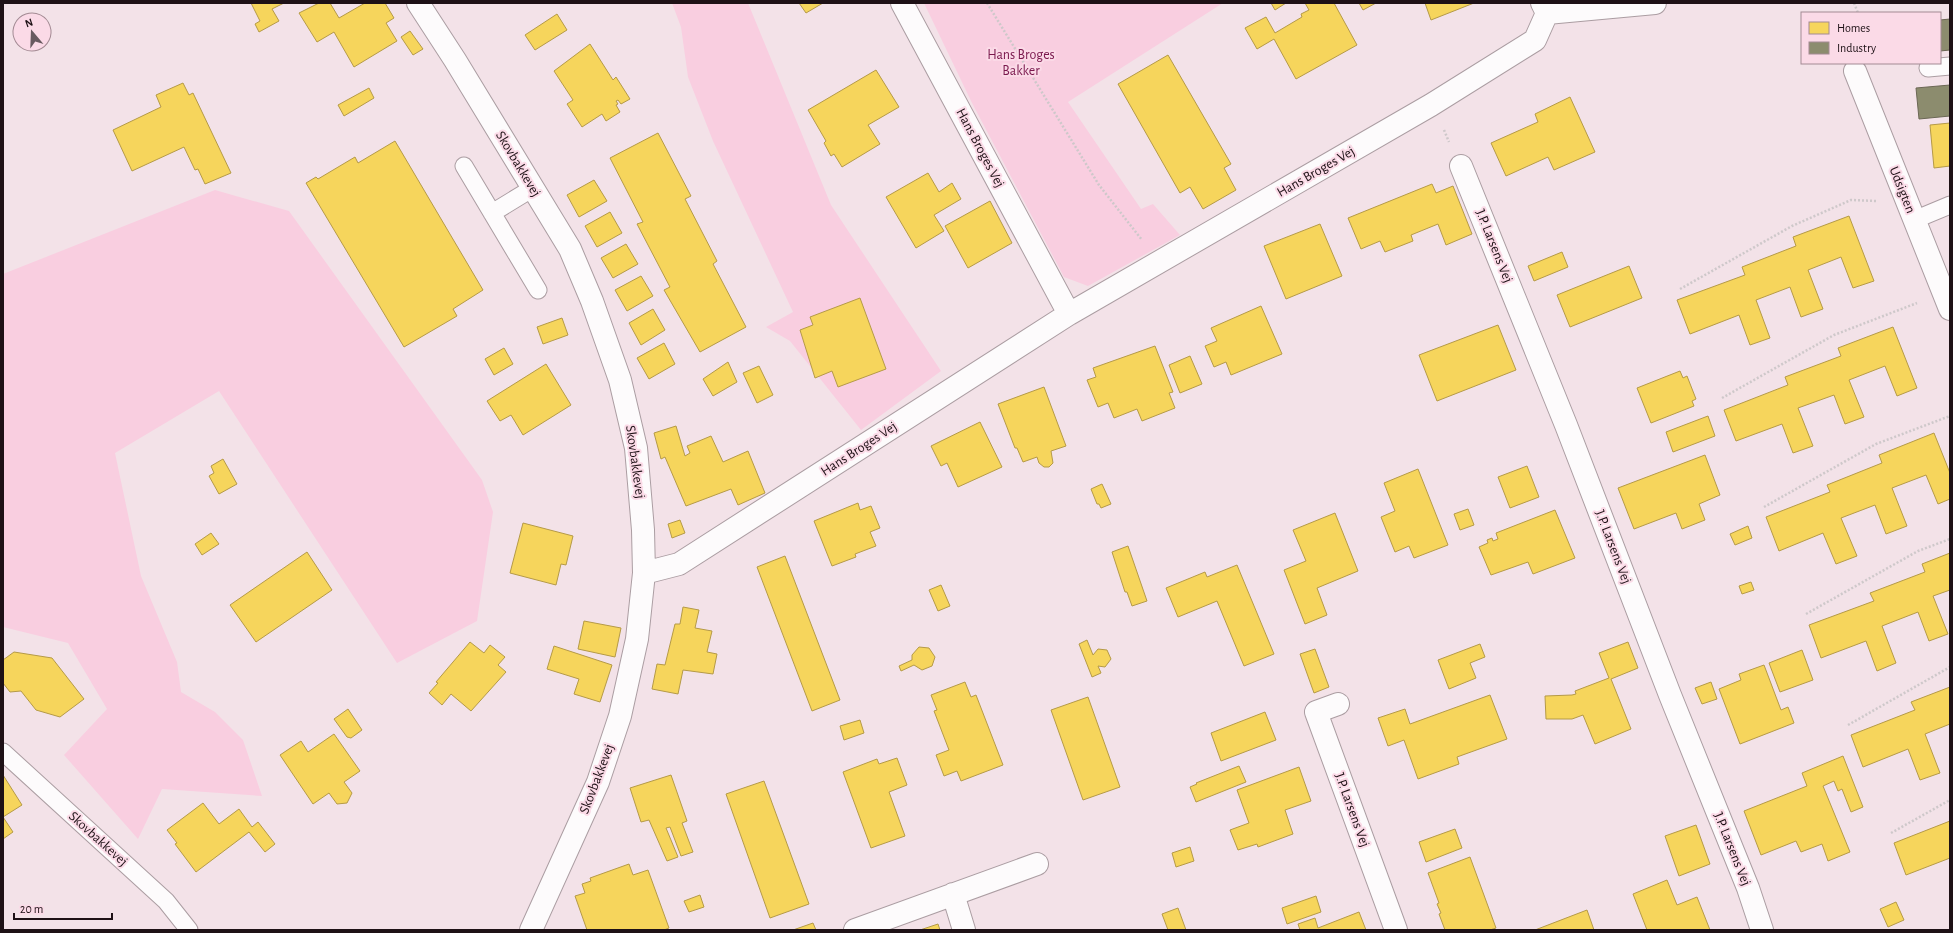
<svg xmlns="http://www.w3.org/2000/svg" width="1953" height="933" font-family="'Alegreya Sans',sans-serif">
<rect width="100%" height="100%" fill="#f3e2e8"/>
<path fill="#f9cee0" d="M 672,3 L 748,3 L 831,205 L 941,371 L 861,430 L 790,341 L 766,327 L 793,312 L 713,141 L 688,77 L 681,27 Z
M 924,3 L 1223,3 L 1068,102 L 1141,209 L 1153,204 L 1180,235 L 1088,286 L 1064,277 L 972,103 Z
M 215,190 L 289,211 L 482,480 L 493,512 L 477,621 L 397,663 L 219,391 L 115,453 L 141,576 L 177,662 L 181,692 L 215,712 L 243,740 L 262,796 L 162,789 L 138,839 L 64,755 L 107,709 L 68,643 L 3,627 L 3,274 Z"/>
<path fill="#f6d55c" stroke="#b59a47" d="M 251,3 L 284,3 L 272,9 L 279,21 L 259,32 L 255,24 L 260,21 Z
M 319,3 L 330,3 L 339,18 L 365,3 L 385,3 L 394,18 L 386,23 L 397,41 L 354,67 L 334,32 L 317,42 L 299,13 Z
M 799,3 L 823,3 L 806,13 Z
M 1271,3 L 1286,3 L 1275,10 Z
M 1305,3 L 1334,3 L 1357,45 L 1296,79 L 1274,39 L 1257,49 L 1245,28 L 1266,17 L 1275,33 L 1302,17 L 1301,14 L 1309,10 Z
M 1359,3 L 1376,3 L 1363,10 Z
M 1425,3 L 1474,3 L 1431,20 Z
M 557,14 L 567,30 L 535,50 L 525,35 Z
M 410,31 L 423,49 L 413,55 L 401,37 Z
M 590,44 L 613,80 L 616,77 L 630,99 L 621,104 L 618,100 L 616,101 L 618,104 L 616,105 L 620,112 L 606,121 L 602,114 L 582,127 L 567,104 L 573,100 L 554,71 Z
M 1168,55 L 1231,164 L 1224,168 L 1236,190 L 1203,209 L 1190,187 L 1180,193 L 1118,84 Z
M 876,70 L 899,107 L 868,125 L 880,144 L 842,167 L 834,154 L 831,156 L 824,143 L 826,141 L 808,110 Z
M 183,83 L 189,95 L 193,93 L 231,173 L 205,184 L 198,169 L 195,170 L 184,147 L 132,171 L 113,130 L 161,107 L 156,95 Z
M 369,88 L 374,98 L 344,116 L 338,105 Z
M 1570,97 L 1595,152 L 1554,170 L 1548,157 L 1506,176 L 1491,143 L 1538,122 L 1535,114 Z
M 1950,123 L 1950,166 L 1934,168 L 1930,125 Z
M 658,133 L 691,196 L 685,199 L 717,261 L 713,264 L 746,327 L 700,352 L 664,290 L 670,287 L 637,224 L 643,222 L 610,158 Z
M 395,141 L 483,290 L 453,309 L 457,316 L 404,347 L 306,183 L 316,177 L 318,179 L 355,157 L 358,163 Z
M 928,173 L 939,192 L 952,183 L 961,199 L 934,215 L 944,231 L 916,248 L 886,197 Z
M 594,180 L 607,201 L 579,217 L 567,195 Z
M 1432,184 L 1436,193 L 1453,186 L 1472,234 L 1446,245 L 1438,224 L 1411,235 L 1413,241 L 1385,252 L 1380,241 L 1361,249 L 1348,218 Z
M 990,201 L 1012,243 L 968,268 L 945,226 Z
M 610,212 L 622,233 L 597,247 L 585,226 Z
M 1849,216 L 1874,281 L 1853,288 L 1841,257 L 1808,270 L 1823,309 L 1801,317 L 1790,287 L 1756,300 L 1770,338 L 1750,345 L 1739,315 L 1690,334 L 1677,300 L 1745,275 L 1742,267 L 1796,246 L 1793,237 Z
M 1320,224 L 1342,276 L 1286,299 L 1264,246 Z
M 626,244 L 638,264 L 613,278 L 601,258 Z
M 1562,252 L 1568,267 L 1534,281 L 1528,266 Z
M 1629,266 L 1642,298 L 1570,327 L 1557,295 Z
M 641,276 L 653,296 L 627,311 L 615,290 Z
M 860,298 L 886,369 L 838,387 L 832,371 L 815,378 L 800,330 L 813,325 L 810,317 Z
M 1261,306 L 1282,354 L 1231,375 L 1226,362 L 1214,367 L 1205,346 L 1217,341 L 1211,328 Z
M 653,309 L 665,330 L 641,345 L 629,323 Z
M 562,318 L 568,335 L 543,344 L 537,327 Z
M 1498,325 L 1516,370 L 1437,401 L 1419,355 Z
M 1893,327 L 1917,388 L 1897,396 L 1885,366 L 1849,380 L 1864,417 L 1845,424 L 1834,395 L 1798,408 L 1813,446 L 1793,453 L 1782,424 L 1736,441 L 1724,410 L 1788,385 L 1785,377 L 1841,356 L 1838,348 Z
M 664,343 L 675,364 L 649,379 L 637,358 Z
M 1155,346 L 1173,392 L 1169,393 L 1175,408 L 1142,421 L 1137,409 L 1114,418 L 1108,403 L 1098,407 L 1087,380 L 1096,377 L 1093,368 Z
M 504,348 L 513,364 L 494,375 L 485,359 Z
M 1190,356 L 1202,384 L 1180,393 L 1169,365 Z
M 728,362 L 737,382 L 713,396 L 703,379 Z
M 546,364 L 571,405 L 523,435 L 511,415 L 500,421 L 487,401 Z
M 759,366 L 773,395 L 757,403 L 743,373 Z
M 1680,371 L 1683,378 L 1687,376 L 1696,399 L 1692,401 L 1694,406 L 1651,423 L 1637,388 Z
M 1044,387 L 1066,446 L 1051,451 L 1053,463 L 1049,467 L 1044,467 L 1039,463 L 1037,457 L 1023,462 L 1017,448 L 1015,448 L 998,404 Z
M 1708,416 L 1715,436 L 1673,452 L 1666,432 Z
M 980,422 L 1002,467 L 958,487 L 947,463 L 941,466 L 931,446 Z
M 676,426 L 685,456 L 690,453 L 687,446 L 711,436 L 723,462 L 748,451 L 765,493 L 738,505 L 731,489 L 686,506 L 665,457 L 661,459 L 654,433 Z
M 1934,433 L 1950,473 L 1950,499 L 1938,504 L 1926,475 L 1892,488 L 1907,526 L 1886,534 L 1875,505 L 1841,518 L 1857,556 L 1836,564 L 1823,533 L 1779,551 L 1766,517 L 1830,492 L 1827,485 L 1882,463 L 1879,455 Z
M 1705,455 L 1720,495 L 1699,504 L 1705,520 L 1682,529 L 1676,513 L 1634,529 L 1618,488 Z
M 223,459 L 237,484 L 219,494 L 209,476 L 214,473 L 211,466 Z
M 1527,466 L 1539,497 L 1510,508 L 1498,477 Z
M 1418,469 L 1448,545 L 1414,558 L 1409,546 L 1395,552 L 1381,517 L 1395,511 L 1384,483 Z
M 1102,484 L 1111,504 L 1101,508 L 1099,504 L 1097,504 L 1091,489 Z
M 858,503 L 860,510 L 871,506 L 880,528 L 870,532 L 876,546 L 855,554 L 856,557 L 832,566 L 814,521 Z
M 1468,509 L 1474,525 L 1460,530 L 1454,514 Z
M 1555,510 L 1575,558 L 1533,574 L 1528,562 L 1491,575 L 1479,547 L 1488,543 L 1487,540 L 1492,538 L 1493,541 L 1498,539 L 1496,533 Z
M 1335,513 L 1358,571 L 1317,588 L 1327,615 L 1305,624 L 1284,570 L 1306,561 L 1293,530 Z
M 680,520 L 685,533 L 672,538 L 668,524 Z
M 523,523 L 573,536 L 566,565 L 561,564 L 556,585 L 510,573 Z
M 1748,526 L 1752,538 L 1735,545 L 1730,534 Z
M 211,533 L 219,544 L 202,555 L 195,544 Z
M 1128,546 L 1147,601 L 1132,606 L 1127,592 L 1125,592 L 1112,552 Z
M 307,552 L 332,590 L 256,642 L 230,605 Z
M 1950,553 L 1950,590 L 1933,596 L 1948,634 L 1929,641 L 1918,612 L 1882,626 L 1896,663 L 1877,671 L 1866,641 L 1821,658 L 1809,625 L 1874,601 L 1870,593 L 1925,572 L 1922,564 Z
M 785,556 L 840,700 L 812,711 L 757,567 Z
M 1237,565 L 1274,654 L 1244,666 L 1217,601 L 1178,617 L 1166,588 L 1205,572 L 1207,577 Z
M 1751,582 L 1754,590 L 1742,594 L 1739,586 Z
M 941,585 L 950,606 L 938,611 L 929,590 Z
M 683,607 L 699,610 L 695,628 L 712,631 L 707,652 L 717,654 L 713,674 L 683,670 L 678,694 L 652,689 L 657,664 L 665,665 L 675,624 L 680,624 Z
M 584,621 L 621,628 L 615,657 L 578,649 Z
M 1087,640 L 1093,655 L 1098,649 L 1107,650 L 1111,659 L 1105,667 L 1098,666 L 1101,673 L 1092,677 L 1079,644 Z
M 470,642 L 484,653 L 490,645 L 505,657 L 498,665 L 506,672 L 471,711 L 451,694 L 442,705 L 429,693 L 438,683 L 436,682 Z
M 1628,642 L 1638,668 L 1611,679 L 1631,729 L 1595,744 L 1583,715 L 1572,719 L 1546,719 L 1545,696 L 1572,695 L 1576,694 L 1575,691 L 1609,678 L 1599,653 Z
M 1480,644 L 1485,657 L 1470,663 L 1476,678 L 1449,689 L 1438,660 Z
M 554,646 L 612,665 L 600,702 L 574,694 L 579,679 L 547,669 Z
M 919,647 L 929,648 L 935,657 L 932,666 L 922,670 L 914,665 L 901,671 L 899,666 L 912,660 L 912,655 Z
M 1315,649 L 1329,687 L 1314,693 L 1300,654 Z
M 1802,650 L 1813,680 L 1780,692 L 1769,663 Z
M 14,652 L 52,658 L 84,699 L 60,717 L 36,710 L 21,691 L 10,692 L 3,683 L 3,660 Z
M 1764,665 L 1781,710 L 1788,707 L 1794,723 L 1740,744 L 1719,689 L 1741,680 L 1739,674 Z
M 965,682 L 971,697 L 976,695 L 1003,765 L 961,781 L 957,771 L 944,776 L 936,755 L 949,750 L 934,711 L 937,710 L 931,695 Z
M 1711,682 L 1717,699 L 1702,704 L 1695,688 Z
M 1950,687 L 1950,724 L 1925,734 L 1940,773 L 1920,780 L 1908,749 L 1863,767 L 1851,735 L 1915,710 L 1911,702 Z
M 1490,695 L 1507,739 L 1457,757 L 1459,764 L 1418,779 L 1404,740 L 1388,746 L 1378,718 L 1405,709 L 1410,724 Z
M 1088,697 L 1120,787 L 1083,800 L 1051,710 Z
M 348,709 L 362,730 L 351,738 L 347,737 L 334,719 Z
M 1265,712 L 1276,740 L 1221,761 L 1211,733 Z
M 860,720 L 864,733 L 844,740 L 840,726 Z
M 334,734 L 360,771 L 344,782 L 352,793 L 347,803 L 337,804 L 329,793 L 313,804 L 280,755 L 301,741 L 308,752 Z
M 1843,756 L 1863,807 L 1851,812 L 1842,789 L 1838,791 L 1834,781 L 1823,786 L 1850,852 L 1828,861 L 1822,844 L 1801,852 L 1796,841 L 1761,855 L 1744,811 L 1807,786 L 1802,773 Z
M 897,758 L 907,785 L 889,792 L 905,836 L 871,848 L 843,772 L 877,759 L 879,764 Z
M 1239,766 L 1246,782 L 1196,802 L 1190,787 L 1197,784 L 1196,783 Z
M 1299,767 L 1311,801 L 1285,810 L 1293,834 L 1258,847 L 1257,844 L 1238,850 L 1230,830 L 1249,823 L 1237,790 Z
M 3,775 L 22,805 L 3,817 L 13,832 L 3,839 Z
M 671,775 L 687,821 L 682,823 L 693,852 L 681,856 L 670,827 L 666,828 L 678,857 L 667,861 L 649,820 L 641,822 L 630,788 Z
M 764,781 L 809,904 L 770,918 L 726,794 Z
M 203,803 L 219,824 L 239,809 L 252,827 L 258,822 L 275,844 L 265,852 L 249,832 L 196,872 L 175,844 L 177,843 L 167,830 Z
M 1950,821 L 1950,858 L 1906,875 L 1894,843 Z
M 1696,825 L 1710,864 L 1679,876 L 1665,836 Z
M 1455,829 L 1462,848 L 1426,862 L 1419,842 Z
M 1190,847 L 1194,861 L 1176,867 L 1172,853 Z
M 1470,857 L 1496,928 L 1490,930 L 1445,930 L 1439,914 L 1441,913 L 1437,904 L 1439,903 L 1428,873 Z
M 629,864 L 633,875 L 648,870 L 669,928 L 664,930 L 587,930 L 575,896 L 585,893 L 582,884 L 591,881 L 590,878 Z
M 1667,880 L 1677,905 L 1697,897 L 1710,930 L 1647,930 L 1633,894 Z
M 700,895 L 704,907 L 689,912 L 684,901 Z
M 1316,896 L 1321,912 L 1287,924 L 1282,908 Z
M 1896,902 L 1904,920 L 1888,927 L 1880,909 Z
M 1178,908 L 1186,930 L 1168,930 L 1162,914 Z
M 1587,910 L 1594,930 L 1535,930 Z
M 1359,912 L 1366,930 L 1300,930 L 1298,924 L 1315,918 L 1318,928 Z
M 813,923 L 816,930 L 793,930 Z
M 938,924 L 940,930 L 920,930 Z"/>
<path fill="#8c8c6e" stroke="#6b6754" d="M 1950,19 L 1950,50 L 1940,51 L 1940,20 Z
M 1950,85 L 1950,116 L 1919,119 L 1916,88 Z"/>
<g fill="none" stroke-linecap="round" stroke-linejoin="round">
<defs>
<path id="lane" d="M 1928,68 L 1950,66
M 464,166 L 538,290
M 492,213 L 533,188
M 1914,220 L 1950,205
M 3,752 L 166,901 L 189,930"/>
<path id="street" d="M 418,3 L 455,60 L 570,249 L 592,301 L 620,380 L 636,448 L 643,530 L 644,573 L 637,639 L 620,716 L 598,782 L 531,930
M 902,3 L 1069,314
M 1547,13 L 1655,3
M 1855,71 L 1950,309
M 1461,166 L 1566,425 L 1670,695 L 1748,888 L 1762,930
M 644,573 L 679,564 L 1069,314 L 1431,105 L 1535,40 L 1547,13 L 1542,3
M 1338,704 L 1316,712 L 1396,930
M 953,894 L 964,930
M 855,930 L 1037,864"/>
</defs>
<use href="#lane" stroke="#ab9da2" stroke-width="19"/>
<use href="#street" stroke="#ab9da2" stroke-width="24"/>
<path stroke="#cec8ca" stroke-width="2.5" stroke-dasharray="2 2" stroke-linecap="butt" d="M 987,3 L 1099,185 L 1142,240
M 1854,3 L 1858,13
M 1444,130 L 1449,142
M 1680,289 L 1792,226 L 1851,200 L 1877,201
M 1722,398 L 1834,335 L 1917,303
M 1764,507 L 1876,444 L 1950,416
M 1806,614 L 1918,551 L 1950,539
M 1848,725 L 1950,667
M 1891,833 L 1950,800"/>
<use href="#lane" stroke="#fdfbfc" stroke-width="17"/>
<use href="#street" stroke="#fdfbfc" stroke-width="22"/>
</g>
<g text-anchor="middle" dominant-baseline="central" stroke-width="4" stroke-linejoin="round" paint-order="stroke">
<g font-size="14" fill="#7a184d" stroke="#fbdae7">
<text x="1021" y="55">Hans Broges<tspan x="1021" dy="16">Bakker</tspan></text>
</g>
<g font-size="14" fill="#1e1116" stroke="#fbdae7">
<text transform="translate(980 148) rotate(62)">Hans Broges Vej</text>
<text transform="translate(518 164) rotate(59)">Skovbakkevej</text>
<text transform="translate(1316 172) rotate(-30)">Hans Broges Vej</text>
<text transform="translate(1902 190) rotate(68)">Udsigten</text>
<text transform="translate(1494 246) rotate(68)">J.P. Larsens Vej</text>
<text transform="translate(859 449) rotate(-33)">Hans Broges Vej</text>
<text transform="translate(635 462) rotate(82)">Skovbakkevej</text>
<text transform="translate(1613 547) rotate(69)">J.P. Larsens Vej</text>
<text transform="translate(597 779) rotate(-69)">Skovbakkevej</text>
<text transform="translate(1352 810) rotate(70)">J.P. Larsens Vej</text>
<text transform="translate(98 839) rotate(42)">Skovbakkevej</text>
<text transform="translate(1732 849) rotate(68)">J.P. Larsens Vej</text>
</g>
</g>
<rect width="1953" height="933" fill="none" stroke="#1e1116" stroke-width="8"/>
<rect x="1801" y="12" width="140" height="52" fill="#fbdae7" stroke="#a38a93"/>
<rect x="1809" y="22" width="20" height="12" fill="#f6d55c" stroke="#a38a93"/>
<text x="1837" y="32" font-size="12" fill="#1e1116">Homes</text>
<rect x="1809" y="42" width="20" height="12" fill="#8c8c6e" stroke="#a38a93"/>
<text x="1837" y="52" font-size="12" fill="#1e1116">Industry</text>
<g transform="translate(32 32) rotate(341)"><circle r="19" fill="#fbdae7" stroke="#a38a93"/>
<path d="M0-3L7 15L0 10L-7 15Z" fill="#695a60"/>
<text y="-6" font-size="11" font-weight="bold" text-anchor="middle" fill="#1e1116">N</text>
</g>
<path d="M14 913v6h98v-6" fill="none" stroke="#1e1116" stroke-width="2"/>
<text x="20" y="913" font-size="12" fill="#1e1116" stroke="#fbdae7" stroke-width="3" paint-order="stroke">20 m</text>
</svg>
